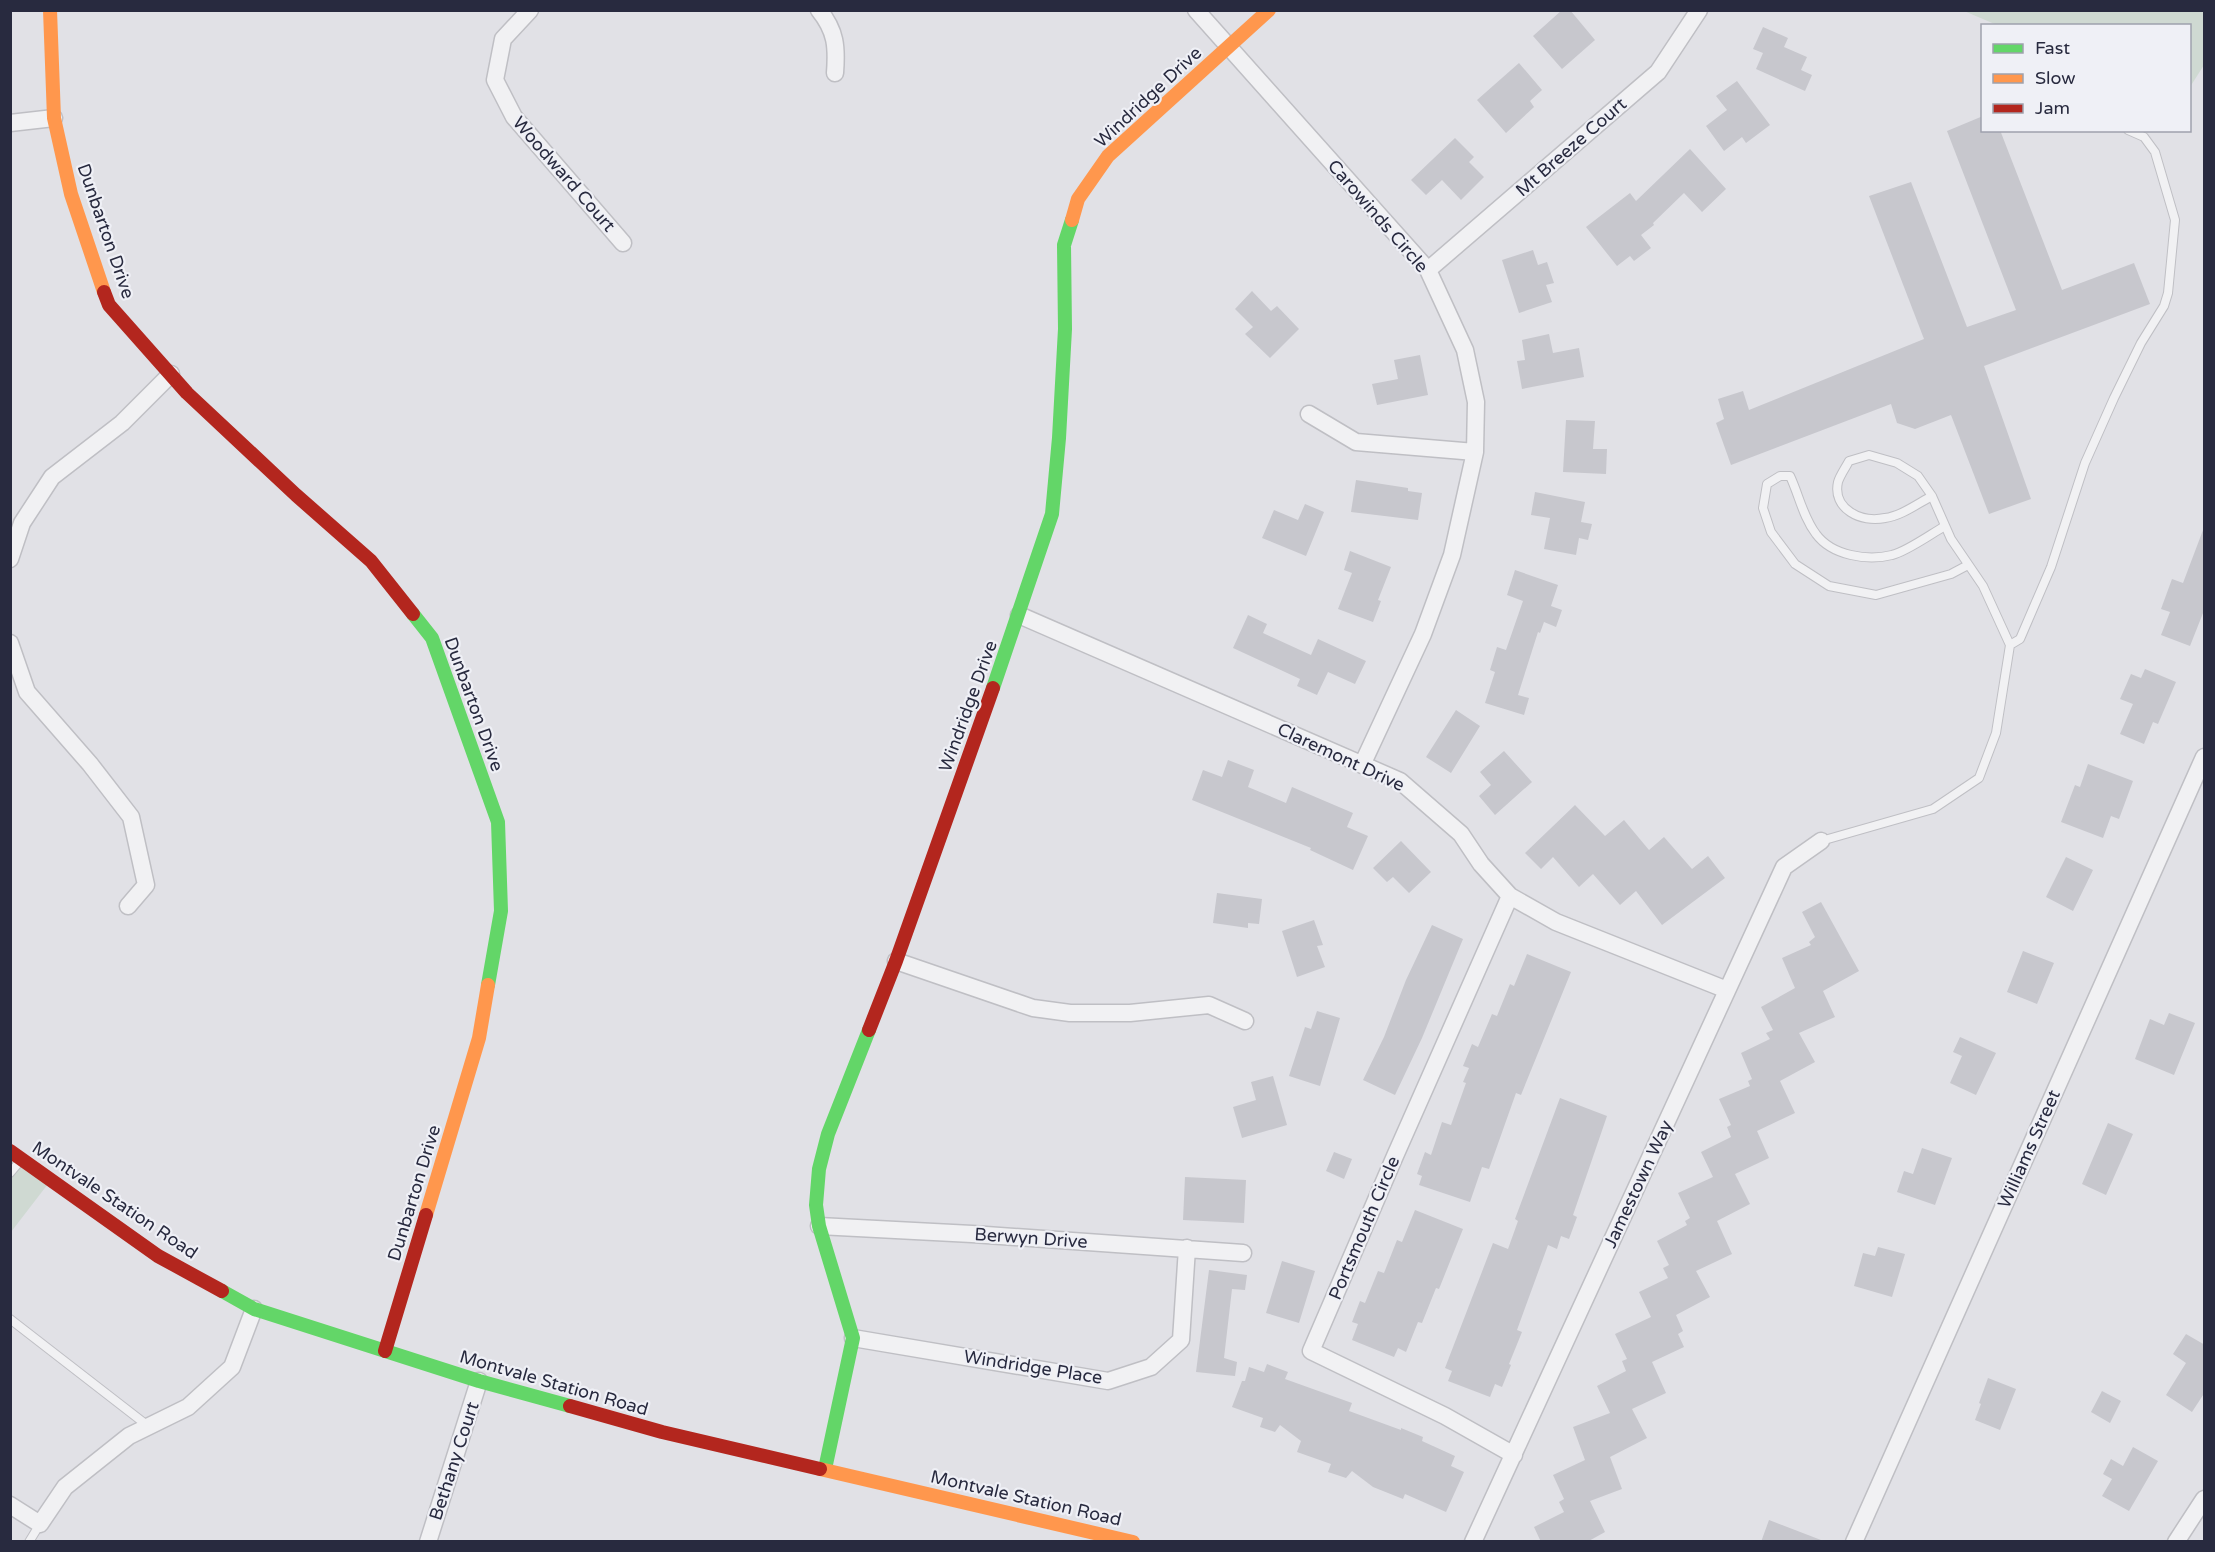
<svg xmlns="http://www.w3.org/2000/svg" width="2215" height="1552" font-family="'Varela Round',sans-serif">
<rect width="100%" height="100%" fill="#e1e1e6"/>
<path fill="#cfd9d2" d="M 1964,11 L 2204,11 L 2204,65 L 2190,87 L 2190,26 L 1997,25 Z
M 10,1149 L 51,1180 L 11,1232 L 10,1232 Z"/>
<path fill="#c7c7cd" d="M 1562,10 L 1570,10 L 1595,40 L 1562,69 L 1533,36 Z
M 1763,27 L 1788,38 L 1784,47 L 1807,57 L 1801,70 L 1812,75 L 1805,91 L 1756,69 L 1763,53 L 1753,49 Z
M 1519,63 L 1542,90 L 1530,101 L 1534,107 L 1506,133 L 1477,100 Z
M 1737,81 L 1770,125 L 1746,143 L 1742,137 L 1724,151 L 1706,126 L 1727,110 L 1716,96 Z
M 1983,116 L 1983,130 L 2000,130 L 2062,290 L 2134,263 L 2150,304 L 1984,366 L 2031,499 L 1989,514 L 1951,415 L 1915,429 L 1897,423 L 1891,404 L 1731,465 L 1716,423 L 1724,419 L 1718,399 L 1743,391 L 1749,410 L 1924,339 L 1869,196 L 1911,182 L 1967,327 L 2016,310 L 1947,131 Z
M 1455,138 L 1474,157 L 1469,162 L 1484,177 L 1461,200 L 1442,180 L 1426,195 L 1411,180 Z
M 1690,149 L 1726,189 L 1702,212 L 1684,193 L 1653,223 L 1654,225 L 1641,235 L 1651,248 L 1634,261 L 1630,256 L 1617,266 L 1586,227 L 1630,193 L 1636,201 Z
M 1533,250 L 1538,265 L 1547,262 L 1554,283 L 1546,285 L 1552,302 L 1519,313 L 1502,260 Z
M 1252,291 L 1271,311 L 1277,306 L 1299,329 L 1270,358 L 1245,334 L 1253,327 L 1235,309 Z
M 1549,334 L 1553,353 L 1579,348 L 1584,377 L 1522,389 L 1517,361 L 1525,360 L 1522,340 Z
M 1420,355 L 1428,395 L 1377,405 L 1372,384 L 1398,379 L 1394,360 Z
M 1566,420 L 1595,421 L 1593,449 L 1607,449 L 1606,474 L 1563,472 Z
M 1356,480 L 1408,488 L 1408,491 L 1422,493 L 1418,520 L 1351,512 Z
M 1535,492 L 1585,502 L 1581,522 L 1592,524 L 1588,540 L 1579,538 L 1576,555 L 1544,549 L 1550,518 L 1531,515 Z
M 1305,504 L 1324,512 L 1306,556 L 1262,538 L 1274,510 L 1298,520 Z
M 2203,530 L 2205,608 L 2190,646 L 2161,635 L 2170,612 L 2161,609 L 2172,579 L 2183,583 Z
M 1350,551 L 1391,567 L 1378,600 L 1381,601 L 1373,622 L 1338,609 L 1352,573 L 1344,570 Z
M 1515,570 L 1558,585 L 1551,606 L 1562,610 L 1556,627 L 1544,622 L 1540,633 L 1538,632 L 1518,695 L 1529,698 L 1524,715 L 1485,703 L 1495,672 L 1490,670 L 1497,647 L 1506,650 L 1523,601 L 1507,595 Z
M 1248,615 L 1267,624 L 1263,633 L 1311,655 L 1318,639 L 1366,661 L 1355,684 L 1328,672 L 1317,695 L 1297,686 L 1300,679 L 1233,648 Z
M 2145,669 L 2176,682 L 2158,724 L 2153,722 L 2144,744 L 2120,734 L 2133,704 L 2120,699 L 2131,674 L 2141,678 Z
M 1456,710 L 1480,726 L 1451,773 L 1426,757 Z
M 1504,751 L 1532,782 L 1495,815 L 1479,796 L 1491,785 L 1480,772 Z
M 1228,760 L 1254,770 L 1248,787 L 1286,803 L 1292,787 L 1353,813 L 1347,827 L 1368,836 L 1353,870 L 1310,850 L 1311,848 L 1192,800 L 1203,770 L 1222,777 Z
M 2088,764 L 2133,781 L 2119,819 L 2111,816 L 2103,838 L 2061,822 L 2075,785 L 2080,787 Z
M 1575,805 L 1605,836 L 1624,820 L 1649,850 L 1664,837 L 1692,869 L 1708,856 L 1725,878 L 1662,925 L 1636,891 L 1620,905 L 1593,874 L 1579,887 L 1553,857 L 1541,869 L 1525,853 Z
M 1401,841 L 1431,872 L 1409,893 L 1393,877 L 1387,882 L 1373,868 Z
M 2066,857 L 2093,870 L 2073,911 L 2046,897 Z
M 1217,893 L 1262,899 L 1259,924 L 1248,923 L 1248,928 L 1213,923 Z
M 1821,902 L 1859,971 L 1823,991 L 1835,1017 L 1799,1033 L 1815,1062 L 1780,1081 L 1795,1113 L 1757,1131 L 1769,1158 L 1735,1174 L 1750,1204 L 1717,1221 L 1732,1254 L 1696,1271 L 1710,1297 L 1676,1315 L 1683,1331 L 1678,1334 L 1684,1347 L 1652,1362 L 1666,1393 L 1632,1409 L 1647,1438 L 1610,1457 L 1622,1489 L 1590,1501 L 1605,1532 L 1587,1542 L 1541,1542 L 1534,1527 L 1564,1512 L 1559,1502 L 1564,1499 L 1553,1475 L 1585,1460 L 1573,1427 L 1610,1413 L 1597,1386 L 1626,1371 L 1622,1361 L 1627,1359 L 1615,1334 L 1651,1317 L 1639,1292 L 1668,1278 L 1663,1268 L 1669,1265 L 1657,1241 L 1687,1225 L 1685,1221 L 1690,1218 L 1678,1193 L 1713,1177 L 1701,1152 L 1731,1137 L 1727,1127 L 1731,1125 L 1719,1099 L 1750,1086 L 1748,1081 L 1752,1079 L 1741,1053 L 1770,1039 L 1766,1033 L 1773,1030 L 1761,1007 L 1795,988 L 1782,958 L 1811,945 L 1809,942 L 1815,937 L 1802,912 Z
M 1314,920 L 1323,945 L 1317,946 L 1325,967 L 1297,977 L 1282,931 Z
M 1432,925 L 1463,939 L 1422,1038 L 1395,1095 L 1363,1080 L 1384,1037 L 1406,980 Z
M 2023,951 L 2054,963 L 2037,1004 L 2007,992 Z
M 1527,954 L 1571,972 L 1521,1095 L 1516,1093 L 1489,1169 L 1482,1167 L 1470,1202 L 1419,1185 L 1422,1176 L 1417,1174 L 1425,1152 L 1431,1155 L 1442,1122 L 1451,1125 L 1466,1083 L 1463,1082 L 1469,1068 L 1463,1066 L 1472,1044 L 1478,1047 L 1492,1014 L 1497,1016 L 1510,984 L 1514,986 Z
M 1317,1011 L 1340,1018 L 1320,1086 L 1289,1076 L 1305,1027 L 1311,1029 Z
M 2169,1013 L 2195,1023 L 2174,1075 L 2135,1059 L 2150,1019 L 2164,1025 Z
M 1960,1037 L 1996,1053 L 1976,1095 L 1950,1083 L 1962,1056 L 1953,1052 Z
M 1273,1076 L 1287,1125 L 1242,1138 L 1233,1107 L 1256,1100 L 1251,1082 Z
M 1560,1098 L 1607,1116 L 1573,1215 L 1577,1217 L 1569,1239 L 1561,1236 L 1557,1249 L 1548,1245 L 1517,1330 L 1522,1332 L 1509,1364 L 1511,1365 L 1502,1387 L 1495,1384 L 1490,1397 L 1448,1381 L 1452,1371 L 1445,1368 L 1493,1243 L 1508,1249 L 1518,1221 L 1515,1219 Z
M 2108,1123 L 2133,1134 L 2106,1195 L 2082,1184 Z
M 1922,1148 L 1952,1158 L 1935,1205 L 1897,1192 L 1904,1171 L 1913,1174 Z
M 1334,1152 L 1352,1159 L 1344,1179 L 1326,1171 Z
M 1185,1177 L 1246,1180 L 1244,1223 L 1183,1220 Z
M 1415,1210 L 1463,1229 L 1439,1289 L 1436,1288 L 1422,1323 L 1418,1322 L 1406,1352 L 1398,1348 L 1394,1357 L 1352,1340 L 1358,1324 L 1352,1322 L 1360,1301 L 1365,1303 L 1378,1271 L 1384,1273 L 1397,1240 L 1402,1242 Z
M 1878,1247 L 1905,1254 L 1892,1297 L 1854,1286 L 1863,1253 L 1875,1256 Z
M 1282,1261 L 1315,1271 L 1299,1323 L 1266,1313 Z
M 1209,1270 L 1247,1275 L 1245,1290 L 1232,1289 L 1224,1358 L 1237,1362 L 1235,1376 L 1196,1372 Z
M 2186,1334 L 2205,1345 L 2205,1392 L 2192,1412 L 2166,1395 L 2186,1363 L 2173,1354 Z
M 1267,1364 L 1288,1372 L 1285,1379 L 1352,1403 L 1349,1411 L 1401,1430 L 1401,1428 L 1423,1437 L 1422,1441 L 1455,1456 L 1451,1466 L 1464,1472 L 1446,1512 L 1405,1494 L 1403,1499 L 1373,1487 L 1352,1471 L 1346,1478 L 1328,1472 L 1331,1464 L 1297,1452 L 1301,1441 L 1280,1425 L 1275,1432 L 1260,1427 L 1263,1418 L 1232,1407 L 1242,1381 L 1245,1381 L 1249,1367 L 1264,1372 Z
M 1988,1378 L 2016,1389 L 2000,1430 L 1975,1420 L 1981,1404 L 1979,1403 Z
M 2102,1391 L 2121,1401 L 2110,1423 L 2091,1412 Z
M 2133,1447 L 2158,1461 L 2129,1511 L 2102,1496 L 2112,1479 L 2103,1474 L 2111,1459 L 2123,1466 Z
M 1769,1520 L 1821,1540 L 1820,1542 L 1761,1542 Z"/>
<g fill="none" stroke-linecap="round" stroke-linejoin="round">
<defs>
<path id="lane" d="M 1945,526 C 1931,534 1906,552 1892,555 C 1868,561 1832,556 1816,534 C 1803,517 1799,495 1790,476 L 1780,476 L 1767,484 L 1763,508 L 1771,532 L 1795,564 L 1829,586 L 1876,595 L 1951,574 L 1968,565
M 2010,645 L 2020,639 L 2051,567 L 2085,463 L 2114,398 L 2141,343 L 2164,306 L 2168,293 L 2175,220 L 2155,152 L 2144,137 L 2128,130
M 1821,841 L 1933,809 L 1979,778 L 1996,733 L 2010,645 L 1983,586 L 1951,539 L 1932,496 L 1918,476 L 1897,463 L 1869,455 L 1849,461 C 1846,467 1840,475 1838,482 C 1832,509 1861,523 1885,518 C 1901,516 1917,504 1932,496
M 10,1173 L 21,1160
M 10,1319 L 148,1426
M 29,1542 L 40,1524"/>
<path id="street" d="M 530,10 L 503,39 L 495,80 L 514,117 L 623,243
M 819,10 C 836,31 837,47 835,73
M 1196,10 L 1428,270 L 1465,350 L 1476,402 L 1475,452 L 1452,555 L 1423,634 L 1362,765
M 10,123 L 54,118
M 1428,270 L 1658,72 L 1699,10
M 1309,414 L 1356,442 L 1475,452
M 10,559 L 22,523 L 52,477 L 122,423 L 171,374
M 1019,615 L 1400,781 L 1461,834 L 1481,864 L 1510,896 L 1556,922 L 1727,990
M 10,643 L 27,692 L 90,764 L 131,817 L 146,885 L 128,906
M 1510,896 L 1395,1156 L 1311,1351 L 1445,1416 L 1514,1455
M 896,961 L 1033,1008 L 1070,1013 L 1130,1013 L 1209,1005 L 1245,1021
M 819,1226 L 972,1234 L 1243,1253
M 853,1338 L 1108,1381 L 1151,1367 L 1181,1340 L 1187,1248
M 10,1505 L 40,1524 L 65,1487 L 129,1436 L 188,1407 L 232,1367 L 254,1309
M 428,1542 L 479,1381
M 1473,1542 L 1784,867 L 1821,841
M 1854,1542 L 2204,757
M 2176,1542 L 2204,1499"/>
</defs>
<use href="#lane" stroke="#bfbfc4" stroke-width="10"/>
<use href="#street" stroke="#bfbfc4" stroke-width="19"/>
<use href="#lane" stroke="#f1f1f3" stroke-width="8"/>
<use href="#street" stroke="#f1f1f3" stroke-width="16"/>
<path stroke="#63d668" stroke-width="14" d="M 413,614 L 432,638 L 498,822 L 501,911 L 488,985
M 993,688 L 1052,514 L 1059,438 L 1065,329 L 1064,245 L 1072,220
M 222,1291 L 254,1309 L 479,1381 L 570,1406
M 825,1469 L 853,1338 L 819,1226 L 816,1205 L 819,1169 L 828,1134 L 869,1030"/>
<path stroke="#ff974d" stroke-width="14" d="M 50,10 L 54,118 L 71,194 L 104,292
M 1072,220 L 1078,199 L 1108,156 L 1269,10
M 426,1215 L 479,1038 L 488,985
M 820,1469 L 1133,1542"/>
<path stroke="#b3261e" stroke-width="14" d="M 104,292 L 109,305 L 187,393 L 296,495 L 371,561 L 413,614
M 869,1030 L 896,961 L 993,688
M 10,1151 L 158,1256 L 222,1291
M 385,1351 L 426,1215
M 570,1406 L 662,1432 L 820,1469"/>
</g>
<g text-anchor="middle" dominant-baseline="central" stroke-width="4.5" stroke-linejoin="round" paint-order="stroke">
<g font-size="18" fill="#282a3f" stroke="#eff0f6">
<text transform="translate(1148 97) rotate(-43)">Windridge Drive</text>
<text transform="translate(1571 147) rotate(-41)">Mt Breeze Court</text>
<text transform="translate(564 174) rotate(49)">Woodward Court</text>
<text transform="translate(1378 216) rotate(49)">Carowinds Circle</text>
<text transform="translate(106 231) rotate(71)">Dunbarton Drive</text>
<text transform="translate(474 704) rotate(70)">Dunbarton Drive</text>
<text transform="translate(968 706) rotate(-70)">Windridge Drive</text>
<text transform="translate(1341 757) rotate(25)">Claremont Drive</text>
<text transform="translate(2029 1149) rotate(-66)">Williams Street</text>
<text transform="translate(1638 1184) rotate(-65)">Jamestown Way</text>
<text transform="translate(414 1193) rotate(-73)">Dunbarton Drive</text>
<text transform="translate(115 1200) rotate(34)">Montvale Station Road</text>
<text transform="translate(1364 1228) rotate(-67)">Portsmouth Circle</text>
<text transform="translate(1031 1238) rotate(4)">Berwyn Drive</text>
<text transform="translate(1033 1367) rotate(9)">Windridge Place</text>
<text transform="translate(554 1383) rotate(16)">Montvale Station Road</text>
<text transform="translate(454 1461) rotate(-72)">Bethany Court</text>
<text transform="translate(1026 1498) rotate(13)">Montvale Station Road</text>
</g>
</g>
<rect width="2215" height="1552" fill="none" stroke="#282a3f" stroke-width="24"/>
<rect x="1981" y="24" width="210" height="108" fill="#eff0f6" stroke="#9fa1ad" stroke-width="1.5"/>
<rect x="1993" y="44" width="30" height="9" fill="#63d668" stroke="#9fa1ad" stroke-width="1.5"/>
<text x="2035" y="54" font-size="18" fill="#282a3f">Fast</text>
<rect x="1993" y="74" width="30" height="9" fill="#ff974d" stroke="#9fa1ad" stroke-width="1.5"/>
<text x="2035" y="84" font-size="18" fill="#282a3f">Slow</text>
<rect x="1993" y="104" width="30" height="9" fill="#b3261e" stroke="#9fa1ad" stroke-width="1.5"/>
<text x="2035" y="114" font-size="18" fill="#282a3f">Jam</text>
</svg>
